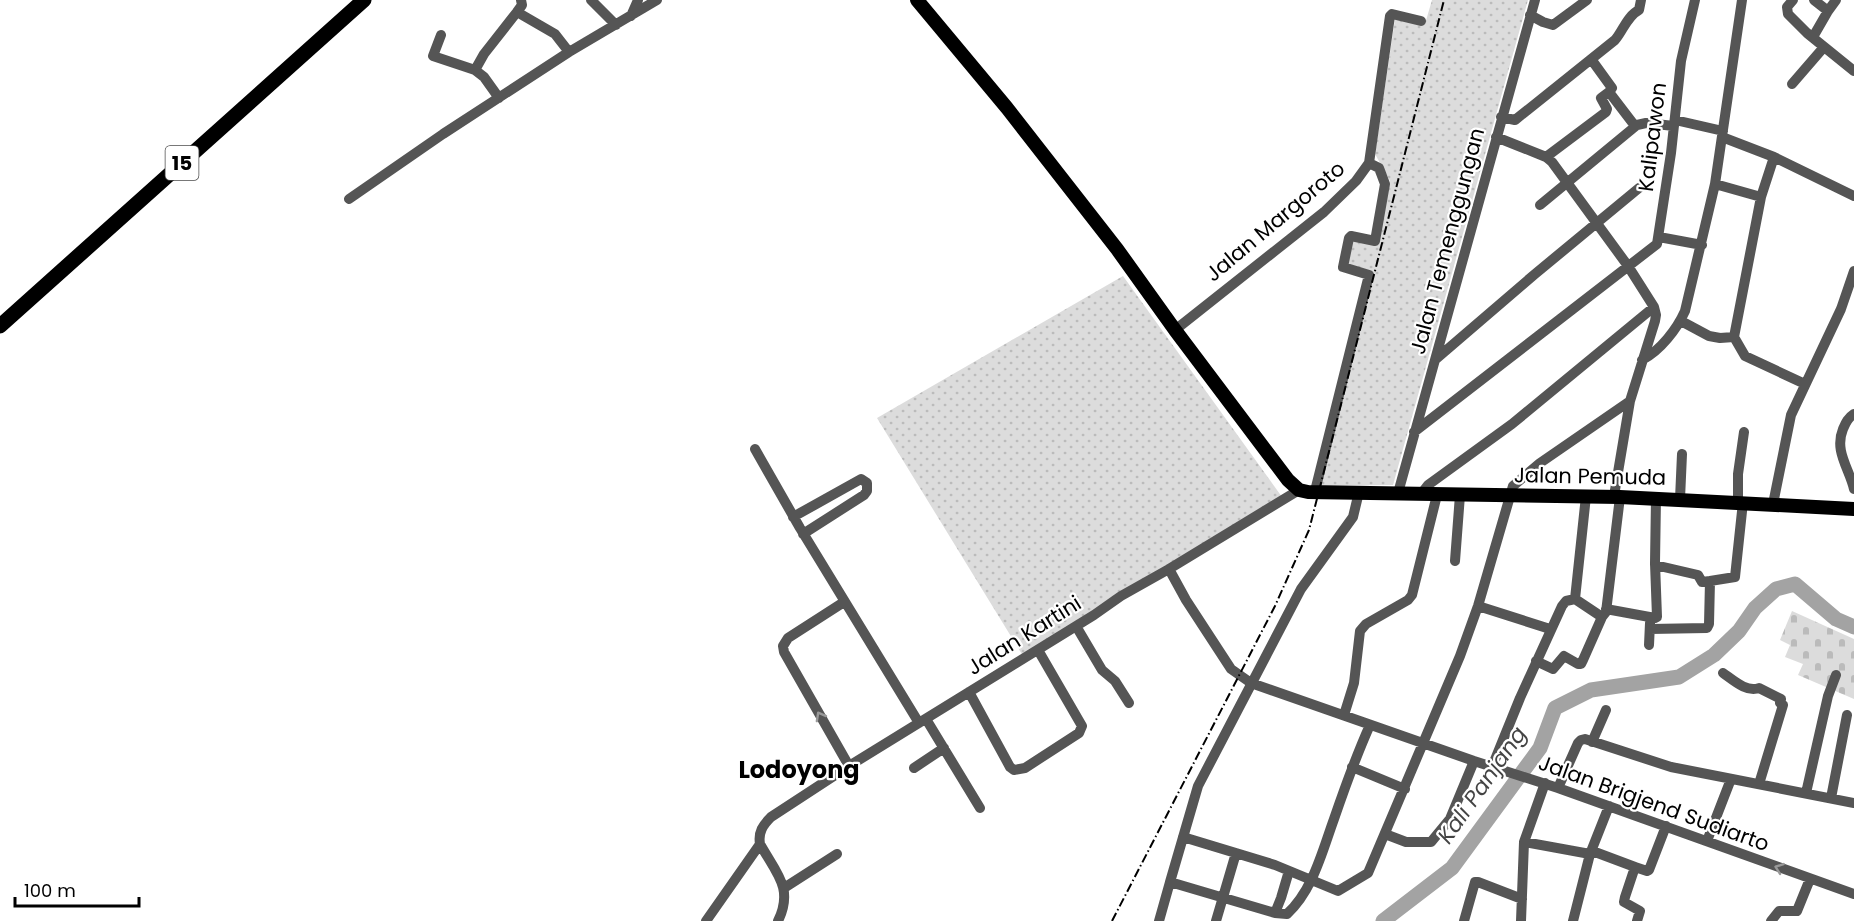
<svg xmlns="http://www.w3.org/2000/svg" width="1854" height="921" font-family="Poppins,sans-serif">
<defs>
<pattern id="grass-dots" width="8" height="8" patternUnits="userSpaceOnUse" patternTransform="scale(1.5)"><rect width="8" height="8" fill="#dcdcdc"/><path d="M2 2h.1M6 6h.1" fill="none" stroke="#bbb" stroke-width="1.8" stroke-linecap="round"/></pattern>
<pattern id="cemetery-stones" width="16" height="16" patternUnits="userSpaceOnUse" patternTransform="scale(1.5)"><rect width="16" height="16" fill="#dcdcdc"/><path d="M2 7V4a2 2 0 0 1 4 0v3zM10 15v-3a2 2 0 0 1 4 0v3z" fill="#bbb"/></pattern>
</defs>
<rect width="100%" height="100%" fill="#fff"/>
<path fill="url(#grass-dots)" d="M 1432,0 L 1528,0 L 1393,485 L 1319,486 L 1373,274 L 1344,267 L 1351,238 L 1378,243 L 1390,181 L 1375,154 L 1395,19 L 1425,24 Z
M 1123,276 L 1282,497 L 1023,656 L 877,418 Z"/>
<path fill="url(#cemetery-stones)" d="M 1792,611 L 1854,639 L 1854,699 L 1798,675 L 1803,664 L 1785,657 L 1790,645 L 1780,640 Z"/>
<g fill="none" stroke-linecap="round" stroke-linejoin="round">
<path stroke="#a3a3a3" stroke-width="15" d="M 1383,921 L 1452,868 L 1540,748 L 1555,708 L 1591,690 L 1679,677 L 1714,655 L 1739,631 L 1755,608 L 1776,589 L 1795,584 L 1836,619 L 1854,627"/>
<path stroke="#555" stroke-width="10" d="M 591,0 L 616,25
M 1793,0 L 1787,7 L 1788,14 L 1807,33 L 1854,71
M 1828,11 L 1836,0
M 517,12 L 555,34 L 569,52
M 1530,15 L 1543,22 L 1553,25 L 1587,0
M 631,16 L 638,0
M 441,35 L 433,56 L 475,70
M 1813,37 L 1828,11 L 1814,0
M 1591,59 L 1612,88 L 1609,92
M 1792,84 L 1824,47
M 499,98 L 484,77 L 475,70 L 484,54 L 517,12 L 522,5 L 521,0
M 1501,117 L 1515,120 L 1615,40 C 1623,31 1627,16 1639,10 L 1641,0
M 1675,120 L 1723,131
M 1496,137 L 1546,157 L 1552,162 L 1628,266 L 1654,307 L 1656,315 L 1655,321 L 1630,401 L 1614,496
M 1722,137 L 1774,157 L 1854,196
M 1546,157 L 1606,112 L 1607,109 L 1601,98 L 1609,92 L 1635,126
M 1774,157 L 1761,197 L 1734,337 L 1745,356 L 1805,384
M 1715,184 L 1761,197
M 349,199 L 443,134 L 569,52 L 657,0
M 1540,205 L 1637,125 L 1646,123 L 1674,126
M 1659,237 L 1702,245
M 1681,321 L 1709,336 L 1720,338 L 1734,337
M 1175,330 L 1324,212 L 1356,181 L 1369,163 L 1390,16 L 1392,14 L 1421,21
M 1436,359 L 1535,274 L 1639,188
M 1642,360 C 1660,351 1677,329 1685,311 L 1715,184 L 1742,0
M 1854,414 C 1848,418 1846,422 1843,429 C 1834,451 1849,468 1854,489
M 1414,432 L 1657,244 L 1671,153 L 1681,61 L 1695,0
M 755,449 L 800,528 L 919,723
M 1315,491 L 1369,275 L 1343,267 L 1349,238 L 1351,236 L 1375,241 L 1385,184 L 1379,168 L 1369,163
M 1398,493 L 1535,0
M 1421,494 L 1428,485 L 1512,424 L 1654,307
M 1680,499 L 1682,454
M 1738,502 L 1738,474 L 1744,432
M 1773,504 L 1791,415 L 1841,309 L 1854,271
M 793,517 L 861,479 L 867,483 L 867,491 L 864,495 L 803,534
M 1455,561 L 1460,495
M 1169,569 L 1186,600 L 1231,669 L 1251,683 L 1474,761 L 1558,788 L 1854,894
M 1710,581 L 1735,577 L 1743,502
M 1575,599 L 1586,496
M 844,602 L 788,638 L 783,646 L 784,652 L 849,766
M 1478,606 L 1550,629
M 1606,609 L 1655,618 L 1657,617 L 1655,563 L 1656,498
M 1076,626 L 1102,670 L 1115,681 L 1129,703
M 1650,629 L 1707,628 L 1709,624 L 1710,581 L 1702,582 L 1698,575 L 1655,565
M 1649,645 L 1650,623
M 1536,661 L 1553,669 L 1564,656 L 1578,664 L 1581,664 L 1583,660 L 1602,617 L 1606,612 L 1620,497
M 1723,673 C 1733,680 1747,693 1759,688 L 1781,699 L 1780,703 L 1783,705 L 1759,784
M 969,692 L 1010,767 L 1014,770 L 1025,768 L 1079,733 L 1082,726 L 1038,650
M 1344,715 L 1354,683 L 1360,631 L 1366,624 L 1408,600 L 1412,595 L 1437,495
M 926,719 L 980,808
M 1592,742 L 1606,710
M 1352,767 L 1405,789
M 1492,767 L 1520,698 L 1562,606 L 1566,601 L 1575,599 L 1602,617
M 914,768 L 944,748
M 1558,788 L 1578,743 L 1581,740 L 1585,739 L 1671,767 L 1854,803
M 1806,793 L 1828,696 L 1836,675
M 1831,798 L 1847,715
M 1385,834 L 1406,842 L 1431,842 L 1450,819 L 1474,761
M 1183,837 L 1275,865 L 1338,891 L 1368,873 L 1460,656 L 1478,606 L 1513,486 L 1540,463 L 1630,401
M 1707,841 L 1731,779
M 1524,842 L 1590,854 L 1595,852 L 1635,867
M 1289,871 L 1281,898 L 1275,913 L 1170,882 L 1198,786 L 1301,589 L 1353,517 L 1359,492
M 784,888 L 837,854
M 1275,913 L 1287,914 C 1313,890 1322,852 1334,819 C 1345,787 1356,756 1370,725
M 706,921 L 760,844
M 778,921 C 794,888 776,873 760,844 C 758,832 763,825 771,817 L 849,766 L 1094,615 L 1121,596 L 1169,569 L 1299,490
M 1159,921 L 1170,882
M 1216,921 L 1236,853
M 1464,921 L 1475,882 L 1478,882 L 1522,899
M 1521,921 L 1524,842 L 1545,783
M 1573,921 L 1590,854 L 1609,806
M 1637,921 L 1640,911 L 1624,902 L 1625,897 L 1635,867 L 1647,871 L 1649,870 L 1666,826
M 1771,921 L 1779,911 L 1797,911 L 1810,879"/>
<path stroke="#000" stroke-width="14" d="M 917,0 L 1007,108 L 1117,249 L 1175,330 L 1288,480 L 1299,490 L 1308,492 L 1620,497 L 1854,509"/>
<path stroke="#000" stroke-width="15" d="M 0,326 L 364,0"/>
<path stroke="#000" stroke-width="2" stroke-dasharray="9 3 1.5 3" stroke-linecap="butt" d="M 1112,921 L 1275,606 L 1309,530 L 1444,0"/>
</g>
<defs><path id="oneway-chevron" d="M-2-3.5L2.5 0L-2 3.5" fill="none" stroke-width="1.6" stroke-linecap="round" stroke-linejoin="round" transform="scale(1.5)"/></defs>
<g stroke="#999">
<use href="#oneway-chevron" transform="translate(820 716) rotate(-119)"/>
<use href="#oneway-chevron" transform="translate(1779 868) rotate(-160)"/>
</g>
<g text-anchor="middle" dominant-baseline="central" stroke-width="4.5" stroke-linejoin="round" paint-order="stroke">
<rect fill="#fff" stroke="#4c4c4c" stroke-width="1.5" x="165.5" y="146" width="33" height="34" rx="4.5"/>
<g font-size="20" font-weight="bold" fill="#000">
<text x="182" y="163">15</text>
</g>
<g font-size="21" fill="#000" stroke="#fff">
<text transform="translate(1652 137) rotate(-83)">Kalipawon</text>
<text transform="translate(1275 221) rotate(-40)">Jalan Margoroto</text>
<text transform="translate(1447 241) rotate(-75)">Jalan Temenggungan</text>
<text transform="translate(1590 476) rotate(1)">Jalan Pemuda</text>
<text transform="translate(1024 635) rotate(-32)">Jalan Kartini</text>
<text transform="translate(1654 803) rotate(20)">Jalan Brigjend Sudiarto</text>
</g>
<g font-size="22" font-style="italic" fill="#444" stroke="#fff">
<text transform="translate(1482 785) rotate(-55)">Kali Panjang</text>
</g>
<g font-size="24" font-weight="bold" fill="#000" stroke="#fff">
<text x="799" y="769">Lodoyong</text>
</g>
</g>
<path d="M15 897v9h124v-9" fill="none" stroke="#000000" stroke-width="3"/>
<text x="24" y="897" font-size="18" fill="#000000" stroke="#ffffff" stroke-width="4.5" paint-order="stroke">100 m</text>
</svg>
